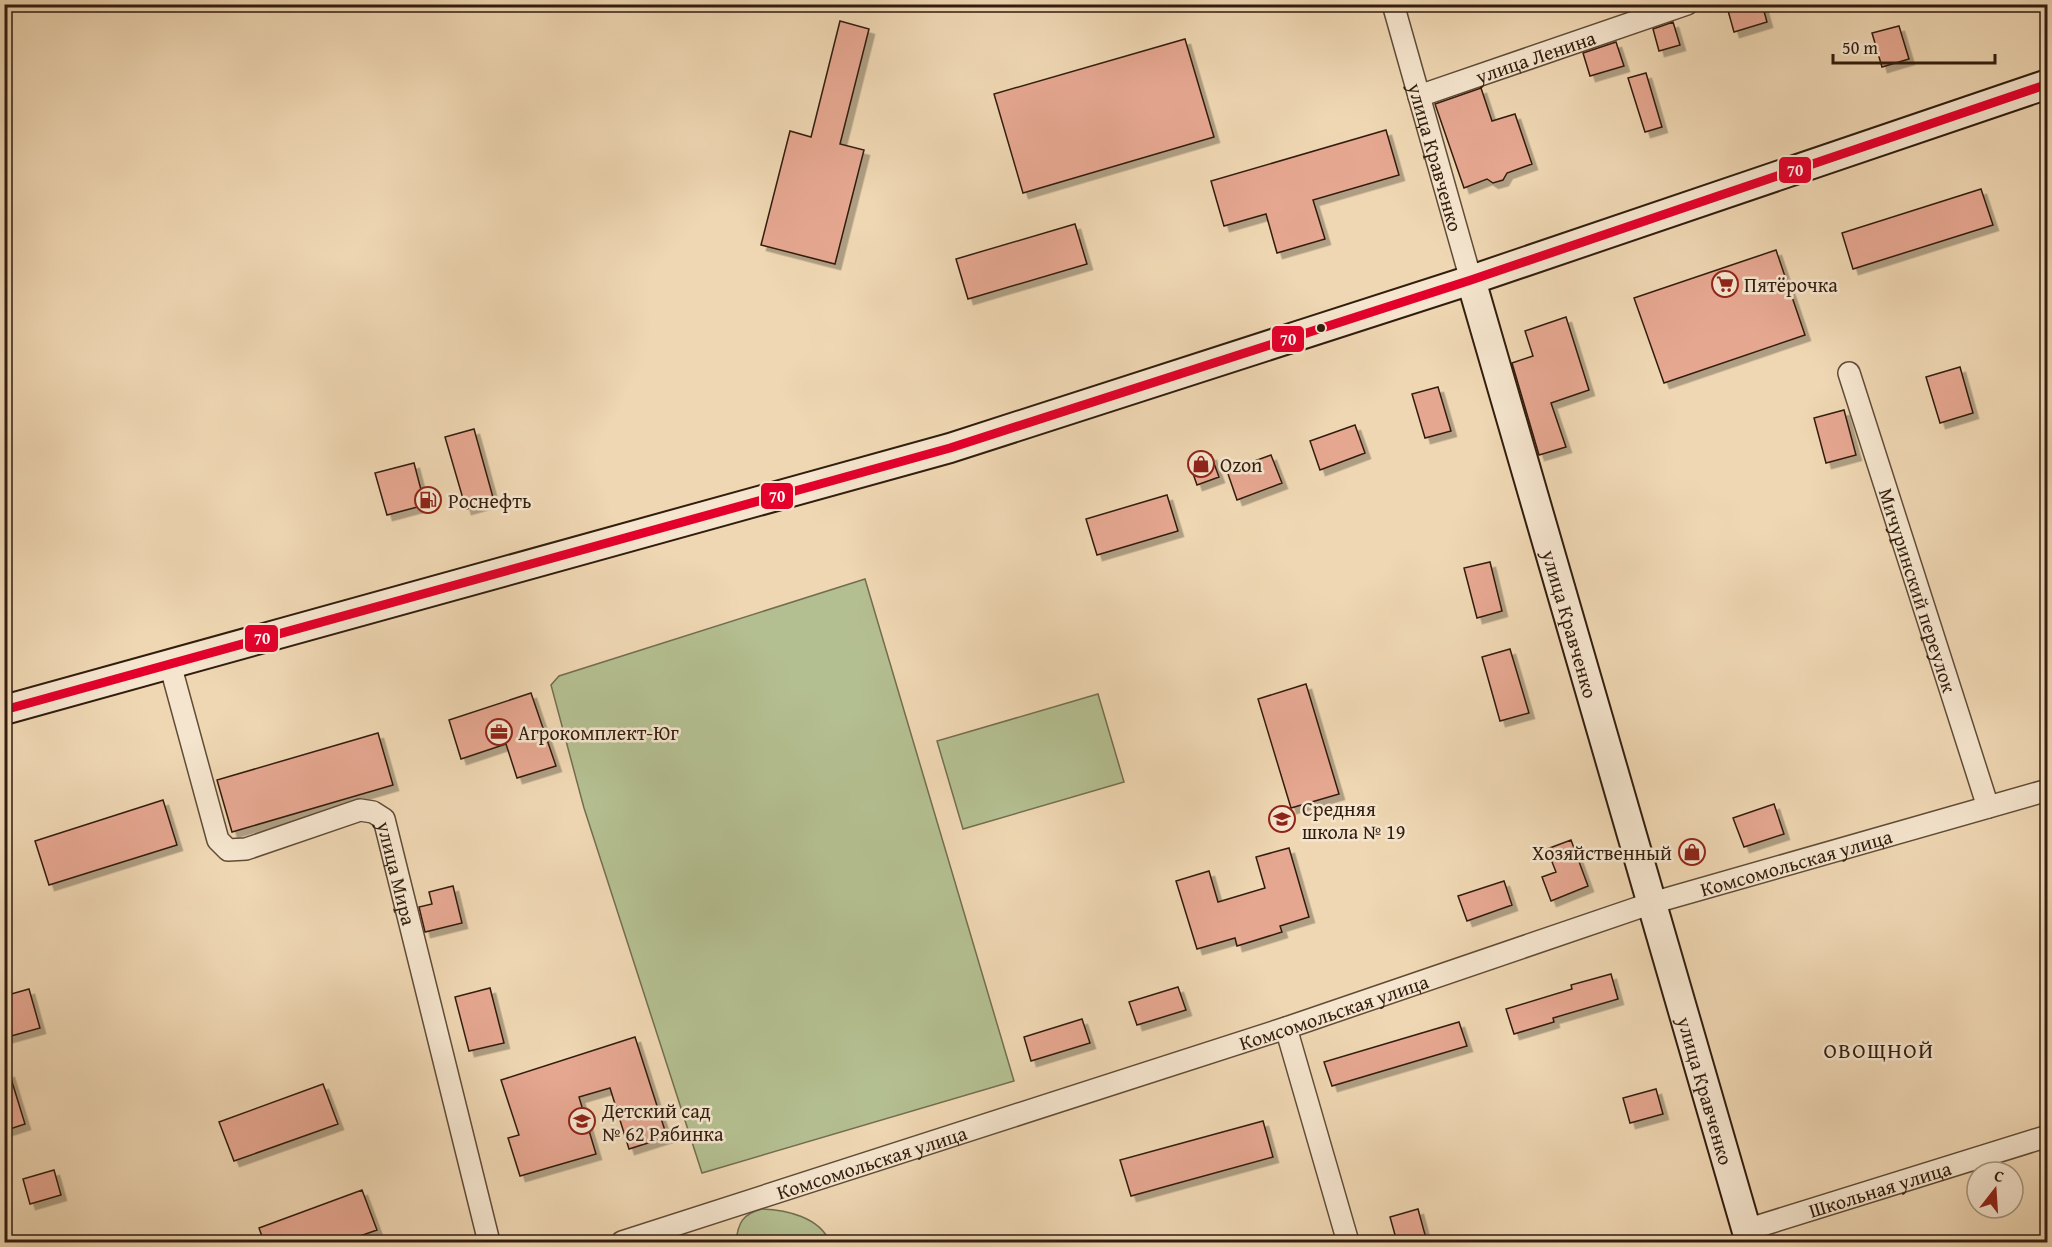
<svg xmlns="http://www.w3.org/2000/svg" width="2052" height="1247" font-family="'Gentium Book Plus',serif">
<defs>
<filter id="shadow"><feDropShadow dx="5.5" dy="5.5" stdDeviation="0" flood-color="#0004"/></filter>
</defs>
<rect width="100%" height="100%" fill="#efd7b3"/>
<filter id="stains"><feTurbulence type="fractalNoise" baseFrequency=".00333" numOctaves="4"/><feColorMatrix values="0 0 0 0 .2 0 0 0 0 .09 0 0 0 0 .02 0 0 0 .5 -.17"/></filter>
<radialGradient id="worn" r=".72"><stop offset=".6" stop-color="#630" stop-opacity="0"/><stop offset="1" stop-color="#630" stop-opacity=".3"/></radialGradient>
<path fill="#b4bf91" stroke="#736e50" stroke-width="1.5" d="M 865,579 L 1014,1081 L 702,1173 L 584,808 L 551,685 L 559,676 Z
M 1098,694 L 1124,782 L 963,829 L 937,741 Z
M 762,1209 C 787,1210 819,1217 830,1242 L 819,1242 L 811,1237 L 789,1242 L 736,1242 C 738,1222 743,1214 762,1209 Z"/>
<path fill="#e6a791" stroke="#321d0e" stroke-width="1.5" filter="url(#shadow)" d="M 1736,4 L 1762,4 L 1767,22 L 1734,32 L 1727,7 Z
M 840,21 L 869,29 L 840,144 L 864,150 L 835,264 L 761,245 L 790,131 L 811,137 Z
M 1673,22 L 1680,45 L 1659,51 L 1653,29 Z
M 1899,26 L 1909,59 L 1882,67 L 1872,33 Z
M 1185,39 L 1214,137 L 1023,193 L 994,94 Z
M 1616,42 L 1624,66 L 1590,76 L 1583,53 Z
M 1646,73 L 1662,127 L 1645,132 L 1628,78 Z
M 1481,88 L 1492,121 L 1515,114 L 1532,164 L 1507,173 L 1503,180 L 1493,183 L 1487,179 L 1464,188 L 1435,104 Z
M 1386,130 L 1399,175 L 1313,200 L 1325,239 L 1277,253 L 1266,214 L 1224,226 L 1211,181 Z
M 1981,189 L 1993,225 L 1853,269 L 1842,233 Z
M 1075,224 L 1087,264 L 968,299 L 956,259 Z
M 1776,250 L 1805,335 L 1664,383 L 1634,298 Z
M 1566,317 L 1589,390 L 1551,403 L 1566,447 L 1539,455 L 1512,363 L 1533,356 L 1525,331 Z
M 1960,367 L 1973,413 L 1940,423 L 1926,377 Z
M 1438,387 L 1451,431 L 1425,438 L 1412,394 Z
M 1844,410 L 1856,455 L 1826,463 L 1814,418 Z
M 1355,425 L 1365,453 L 1320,470 L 1310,441 Z
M 474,429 L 494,501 L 466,509 L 445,437 Z
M 1211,455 L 1219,477 L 1197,485 L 1189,462 Z
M 1271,455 L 1282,483 L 1237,500 L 1227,471 Z
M 414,463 L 425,505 L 387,515 L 375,473 Z
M 1167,495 L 1178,531 L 1097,555 L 1086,519 Z
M 1490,562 L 1502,611 L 1477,618 L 1464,568 Z
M 1510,649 L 1529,713 L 1500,721 L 1482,657 Z
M 1306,684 L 1339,794 L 1291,808 L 1258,699 Z
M 531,693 L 556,766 L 517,778 L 506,744 L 461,759 L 449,720 Z
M 378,733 L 393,785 L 232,832 L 217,780 Z
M 163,800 L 177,845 L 49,885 L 35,841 Z
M 1774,804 L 1784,834 L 1744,847 L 1733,818 Z
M 1571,840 L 1588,886 L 1551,901 L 1542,877 L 1556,872 L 1547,849 Z
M 1289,848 L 1309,917 L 1280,926 L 1282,932 L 1237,946 L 1235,938 L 1197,949 L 1176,881 L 1209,871 L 1218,902 L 1265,888 L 1256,857 Z
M 1504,881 L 1512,905 L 1467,921 L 1458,896 Z
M 453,886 L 462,923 L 425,932 L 419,907 L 432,904 L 429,892 Z
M 1611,974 L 1618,999 L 1553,1018 L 1554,1022 L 1514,1034 L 1506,1009 L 1572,989 L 1571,985 Z
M 1178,987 L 1186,1010 L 1137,1025 L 1129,1002 Z
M 490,988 L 504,1043 L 469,1051 L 455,997 Z
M 29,989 L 40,1028 L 4,1038 L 4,996 Z
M 1082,1019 L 1090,1043 L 1031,1061 L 1024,1037 Z
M 1459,1022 L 1467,1046 L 1332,1086 L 1324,1062 Z
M 635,1037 L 667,1137 L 629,1149 L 610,1088 L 579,1097 L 596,1154 L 520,1176 L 508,1138 L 519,1135 L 501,1080 Z
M 9,1072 L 25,1124 L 4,1131 L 4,1073 Z
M 323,1084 L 338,1124 L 234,1161 L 219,1122 Z
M 1656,1089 L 1663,1114 L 1630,1123 L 1623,1098 Z
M 1263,1121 L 1273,1157 L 1131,1196 L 1120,1160 Z
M 54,1170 L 61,1195 L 30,1204 L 23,1179 Z
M 362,1190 L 377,1230 L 343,1242 L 264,1242 L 259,1228 Z
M 1418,1209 L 1427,1242 L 1397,1242 L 1390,1217 Z"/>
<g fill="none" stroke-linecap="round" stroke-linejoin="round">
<defs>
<g id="street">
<path id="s1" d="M 1393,4 L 1471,280"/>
<path id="s2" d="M 1419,96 L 1687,4"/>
<path id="s3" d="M 1849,373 L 1988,807"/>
<path id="s4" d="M 170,664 L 218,840 L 228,850 L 246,849 L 360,810 L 373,812 L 384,819 L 489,1242"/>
<path d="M 1286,1028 L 1348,1242"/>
<path id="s5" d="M 1746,1230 L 2048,1136"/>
<path id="s6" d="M 622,1242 L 1286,1028 L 1652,903 L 2048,790"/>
</g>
<g id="secondary">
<path id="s7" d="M 1471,280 L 1750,1242"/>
<path d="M 4,710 L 950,448 L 1471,280 L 2048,84"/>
</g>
</defs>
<use href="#street" stroke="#614c37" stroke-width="24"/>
<use href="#secondary" stroke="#321d0e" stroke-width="32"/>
<use href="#street" stroke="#f5e5ce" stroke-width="21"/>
<use href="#secondary" stroke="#f5e5ce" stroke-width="28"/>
<defs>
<path id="bus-1" d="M 4,710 L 950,448 L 1471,280 L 2048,84"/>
</defs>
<use href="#bus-1" stroke="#f5e5ce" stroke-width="14"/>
<use href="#bus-1" stroke="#e4002b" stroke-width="9"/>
</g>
<defs>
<symbol id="supermarket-ring" viewBox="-11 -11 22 22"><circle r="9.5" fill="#f5e5ce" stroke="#8f2418" stroke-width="1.5"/><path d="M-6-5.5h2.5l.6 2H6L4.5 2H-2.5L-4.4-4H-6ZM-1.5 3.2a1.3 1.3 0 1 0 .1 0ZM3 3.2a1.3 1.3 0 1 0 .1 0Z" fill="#8f2418"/></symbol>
<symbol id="shop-ring" viewBox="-11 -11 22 22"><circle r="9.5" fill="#f5e5ce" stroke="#8f2418" stroke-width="1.5"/><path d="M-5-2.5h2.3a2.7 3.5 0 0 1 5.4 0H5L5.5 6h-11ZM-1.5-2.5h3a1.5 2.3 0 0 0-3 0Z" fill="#8f2418"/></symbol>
<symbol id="fuel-ring" viewBox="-11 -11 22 22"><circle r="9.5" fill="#f5e5ce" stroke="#8f2418" stroke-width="1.5"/><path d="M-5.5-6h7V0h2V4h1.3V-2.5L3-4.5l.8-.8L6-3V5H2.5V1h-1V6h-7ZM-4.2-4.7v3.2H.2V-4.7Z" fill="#8f2418"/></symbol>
<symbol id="office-ring" viewBox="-11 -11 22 22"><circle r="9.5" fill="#f5e5ce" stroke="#8f2418" stroke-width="1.5"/><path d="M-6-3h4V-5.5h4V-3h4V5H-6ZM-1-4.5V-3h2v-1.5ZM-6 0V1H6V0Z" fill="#8f2418"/></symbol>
<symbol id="school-ring" viewBox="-11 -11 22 22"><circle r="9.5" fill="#f5e5ce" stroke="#8f2418" stroke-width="1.5"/><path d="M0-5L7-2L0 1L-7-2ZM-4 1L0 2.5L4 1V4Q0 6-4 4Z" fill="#8f2418"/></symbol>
</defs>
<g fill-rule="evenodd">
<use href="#supermarket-ring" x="1710" y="269" width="30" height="30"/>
<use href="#shop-ring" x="1186" y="449" width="30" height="30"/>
<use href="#fuel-ring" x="413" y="485" width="30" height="30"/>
<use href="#office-ring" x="484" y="717" width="30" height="30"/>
<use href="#school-ring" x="1267" y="804" width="30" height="30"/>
<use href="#shop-ring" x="1677" y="837" width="30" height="30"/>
<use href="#school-ring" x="567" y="1106" width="30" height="30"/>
</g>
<circle fill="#321d0e" stroke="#f5e5ce" stroke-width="2" cx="1321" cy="328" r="5"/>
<g text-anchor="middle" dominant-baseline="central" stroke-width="5" stroke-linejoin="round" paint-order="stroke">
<g font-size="20" fill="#321d0e" stroke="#f5e5ce">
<text stroke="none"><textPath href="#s2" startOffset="123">улица Ленина</textPath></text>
<text stroke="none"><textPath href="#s1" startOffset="159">улица Кравченко</textPath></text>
<text stroke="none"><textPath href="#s3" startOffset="228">Мичуринский переулок</textPath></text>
<text stroke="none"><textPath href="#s7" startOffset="358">улица Кравченко</textPath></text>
<text stroke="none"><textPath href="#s6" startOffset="1234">Комсомольская улица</textPath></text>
<text stroke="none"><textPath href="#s4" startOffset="417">улица Мира</textPath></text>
<text stroke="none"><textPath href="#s6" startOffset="748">Комсомольская улица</textPath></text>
<text stroke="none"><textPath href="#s7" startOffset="844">улица Кравченко</textPath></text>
<text stroke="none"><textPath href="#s6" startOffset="262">Комсомольская улица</textPath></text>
<text stroke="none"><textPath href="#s5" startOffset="140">Школьная улица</textPath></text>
</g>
<g font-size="20" fill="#321d0e" stroke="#f5e5ce" text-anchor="start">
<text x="1744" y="284">Пятёрочка</text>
<text x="1220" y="464">Ozon</text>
<text x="448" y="500">Роснефть</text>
<text x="518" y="732">Агрокомплект-Юг</text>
<text x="1302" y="808">Средняя<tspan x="1302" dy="23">школа № 19</tspan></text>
<text x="1672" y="852" text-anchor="end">Хозяйственный</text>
<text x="602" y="1110">Детский сад<tspan x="602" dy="23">№ 62 Рябинка</tspan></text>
</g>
<g font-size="22" letter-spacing="1.5" fill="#321d0e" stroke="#f5e5ce">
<text x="1879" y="1050">ОВОЩНОЙ</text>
</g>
</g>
<g stroke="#f5e5ce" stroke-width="2">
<rect x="1778" y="156" width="34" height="28" rx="6" fill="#e4002b"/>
<rect x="1271" y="325" width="34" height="28" rx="6" fill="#e4002b"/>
<rect x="760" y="482" width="34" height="28" rx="6" fill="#e4002b"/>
<rect x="244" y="624" width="35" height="29" rx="6" fill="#e4002b"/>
</g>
<g font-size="16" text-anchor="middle" font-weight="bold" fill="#fff">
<text x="1795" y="176">70</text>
<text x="1288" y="345">70</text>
<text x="777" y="502">70</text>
<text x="262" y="644">70</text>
</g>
<rect width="2052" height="1247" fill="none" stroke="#efd7b3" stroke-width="24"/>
<rect x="6" y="6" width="2040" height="1235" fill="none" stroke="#321d0e" stroke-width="3"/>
<rect x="12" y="12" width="2028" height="1223" fill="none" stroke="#321d0e" stroke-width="1.5"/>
<g transform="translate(1995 1190) rotate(17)"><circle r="28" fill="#f5e5ce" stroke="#a79581" stroke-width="1.5"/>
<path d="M0-4.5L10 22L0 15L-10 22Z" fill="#8f2418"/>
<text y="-9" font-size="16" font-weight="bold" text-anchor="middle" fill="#321d0e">С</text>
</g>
<path d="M1833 54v9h162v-9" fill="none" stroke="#321d0e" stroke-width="3"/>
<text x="1842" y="54" font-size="18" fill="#321d0e" stroke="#f5e5ce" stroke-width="4.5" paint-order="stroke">50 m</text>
<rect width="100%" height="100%" filter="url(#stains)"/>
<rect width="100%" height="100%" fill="url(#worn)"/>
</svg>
